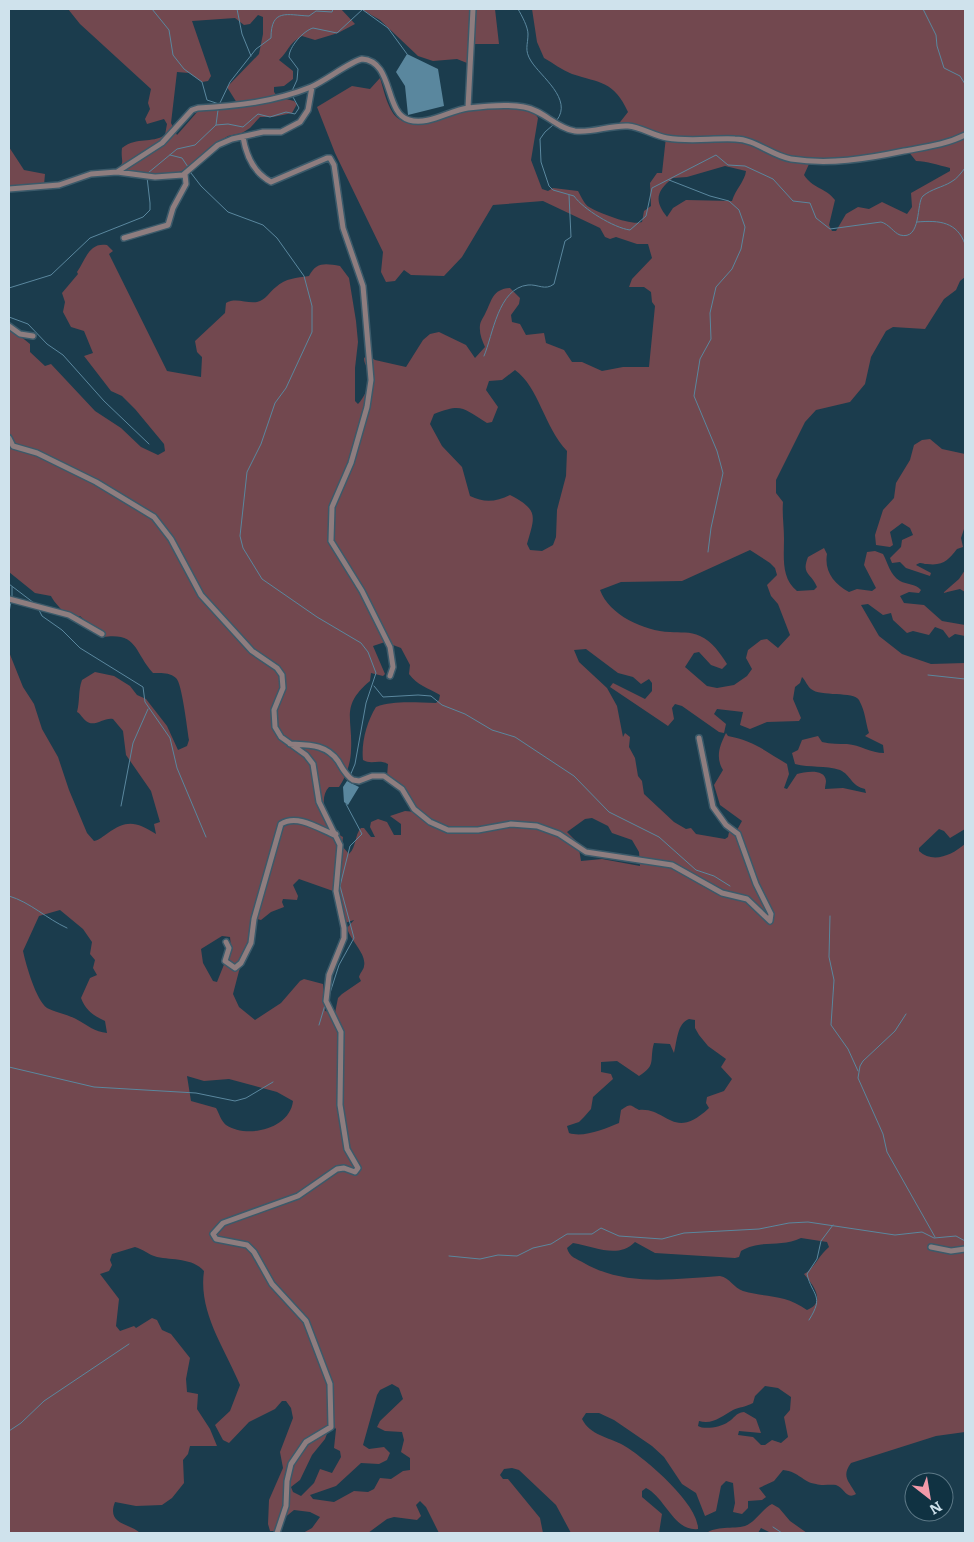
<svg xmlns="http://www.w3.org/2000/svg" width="974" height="1542" font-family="Literata,serif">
<rect width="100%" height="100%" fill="#1b3c4d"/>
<path fill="#72484f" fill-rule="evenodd" d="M 68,9 L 341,9 L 355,24 L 338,33 L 315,40 L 302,36 C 288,44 290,49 279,60 L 293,71 L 293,79 L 284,86 L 274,87 L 274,92 L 278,97 L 294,101 L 297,104 L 292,113 L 273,117 L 260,117 L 250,128 L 242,133 L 228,136 L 210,147 L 185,170 L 167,176 L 111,173 C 128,163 120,163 122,148 C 138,136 151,144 165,135 L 167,124 L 164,119 L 147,124 L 145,119 L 150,109 L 148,103 L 151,89 L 80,24 ZM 258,15 L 263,17 L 263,34 L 259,54 L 227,87 L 237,103 L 222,108 L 198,111 L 177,135 L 171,123 L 177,72 L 189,73 L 202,82 L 208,81 L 211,76 L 192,21 L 235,18 L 244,25 L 250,24 Z
M 361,9 L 495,9 L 499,44 L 469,44 L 467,63 L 457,59 L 433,61 L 418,56 L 380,20 Z
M 532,9 L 965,9 L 965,277 L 960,281 L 956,290 L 944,299 L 925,329 L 893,327 L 886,331 L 871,357 L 865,384 L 850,402 L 816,410 L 805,422 L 776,480 L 776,493 L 783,502 C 782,515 784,526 784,539 C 784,557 781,578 797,591 L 814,590 L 817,587 C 811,572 801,575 808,557 L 824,548 L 827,554 C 824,571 834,584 849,592 L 857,589 L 872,591 L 876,588 L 864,565 L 867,552 L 875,551 L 883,554 C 888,563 890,575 900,581 C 907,585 915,583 921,590 L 919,593 L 909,592 L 900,596 L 904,603 L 924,605 L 942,621 L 965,625 L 965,636 L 955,634 L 949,638 L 943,630 L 935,627 L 929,635 L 913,631 L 907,633 L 893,620 L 891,613 L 883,615 L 868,604 L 861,605 L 879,636 L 902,654 L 931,664 L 965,663 L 965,829 L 950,838 L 944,831 L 939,829 L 919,848 L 919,851 C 933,864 952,855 965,844 L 965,1432 L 936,1436 L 851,1463 C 841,1477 849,1481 856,1494 C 846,1500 845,1488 836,1485 C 830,1484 822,1486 816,1484 C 802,1482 800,1472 783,1470 L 774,1481 L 759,1488 L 766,1497 L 762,1500 L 748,1501 L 748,1508 L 742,1514 L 733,1512 L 735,1503 L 733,1483 L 726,1481 L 721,1486 L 716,1511 L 705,1516 L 696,1493 L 682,1484 L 664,1457 L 652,1446 L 614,1420 L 599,1413 L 586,1413 L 582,1419 C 590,1435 608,1437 623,1445 C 644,1457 699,1504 698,1529 C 674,1532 665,1497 646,1488 L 642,1491 L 642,1497 L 662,1514 L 659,1533 L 571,1533 L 556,1505 L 519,1470 L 512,1468 L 504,1469 L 500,1475 L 503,1479 L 508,1479 L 540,1518 L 543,1533 L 439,1533 L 426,1507 L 420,1501 L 416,1505 L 421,1516 L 417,1520 L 394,1517 L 387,1519 L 368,1533 L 303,1533 L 312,1528 L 320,1517 L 310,1512 L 294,1510 L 283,1519 L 275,1531 L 270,1531 L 268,1524 L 269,1500 L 283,1468 L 280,1452 L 293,1418 L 291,1408 L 286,1401 L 282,1401 L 275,1409 L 249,1422 L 229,1443 L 223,1440 L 215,1425 L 230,1411 L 240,1385 C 225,1349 198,1312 204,1271 C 193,1258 172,1260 157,1257 C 149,1255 143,1249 135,1247 L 112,1254 L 110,1260 L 112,1265 L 109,1271 L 100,1274 L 119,1299 L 116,1326 L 120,1331 L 134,1326 L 136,1328 L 152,1318 L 157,1320 L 162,1330 L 171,1334 L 190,1358 L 186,1379 L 187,1392 L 198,1394 L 197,1409 L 210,1429 L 217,1446 L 190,1446 L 188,1454 L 183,1460 L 184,1483 L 172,1498 L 162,1505 L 136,1506 L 115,1502 C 106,1525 130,1523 140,1533 L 9,1533 L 9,652 L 23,687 L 34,704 L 42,729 L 58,757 L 69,790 L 87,833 L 94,841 C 100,840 103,836 108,833 C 127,819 137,822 156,834 L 154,824 L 160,822 L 151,791 L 126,755 L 123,731 L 113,719 C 104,717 94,728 86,721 C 82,718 81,714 77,712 C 80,701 78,691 82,680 L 95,672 L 114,676 L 130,686 L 137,695 L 146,699 L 167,726 L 178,750 L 187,746 L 189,740 C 187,728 182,683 176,678 C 169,672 161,673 153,673 C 134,652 138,632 103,637 L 80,616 C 77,616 74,617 72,617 C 67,617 53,601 51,596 L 35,593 L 9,572 L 9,327 L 30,344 L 30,352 L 45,366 L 51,364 L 95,411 L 121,428 L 141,447 L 158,455 L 165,451 L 164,444 L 135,409 L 122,396 L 111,391 L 84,356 L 93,353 L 84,331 L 71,327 L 63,312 L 65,302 L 62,293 L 78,274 L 77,272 C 86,259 89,242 107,245 L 113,251 L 109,254 L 167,371 L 201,377 L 202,357 L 197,352 L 195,341 L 225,313 L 226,303 C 236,297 247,304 257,302 C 266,300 269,292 276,287 C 286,278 296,278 309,276 C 316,262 325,263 340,266 L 349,278 L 356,321 L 358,342 L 355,368 L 355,401 L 358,404 C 365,397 373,379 368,369 C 366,365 364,363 364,358 L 368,355 L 375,360 L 406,367 L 423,340 L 430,334 L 439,332 L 466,345 L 475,358 L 485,347 C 482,340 479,333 480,325 C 481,320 483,318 485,314 C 492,301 492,289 510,288 L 520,298 L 519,304 L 511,315 L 512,322 L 520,324 L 526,335 L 544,333 L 546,343 L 564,350 L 572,362 L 582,362 L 602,371 L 623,367 L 649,367 L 655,306 L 652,302 L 651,292 L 644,287 L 629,287 L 632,279 L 652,258 L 648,244 L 637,244 L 616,237 L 610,239 L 605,237 L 600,228 L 543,201 L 493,205 L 462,257 L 444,276 L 411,275 L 404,270 L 395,281 L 386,282 L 381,272 L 383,252 L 335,153 L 317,107 L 352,86 L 370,89 L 380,78 C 384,90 388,112 399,119 C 415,130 434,117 450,113 C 468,109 528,100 538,118 L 531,160 L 542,189 L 548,191 L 553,188 L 578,191 C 581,196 584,204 589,207 C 599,213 632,226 642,222 L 644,211 L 651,206 L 650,183 L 657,173 L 662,173 L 666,137 L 617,126 L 628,112 C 614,81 600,83 572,74 C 562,70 553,63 544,58 L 537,42 ZM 908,151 L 916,161 C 927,161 938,165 950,168 L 950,171 L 911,193 L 912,207 L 907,214 L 882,202 L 869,209 L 858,207 L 846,214 L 836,231 L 832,231 L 829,225 L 835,200 C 826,188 812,188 804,175 L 809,164 L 862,162 ZM 725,166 L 746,171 C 745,181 735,190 732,201 L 686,200 L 673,208 L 667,217 C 654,201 656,191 673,178 L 687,177 ZM 515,370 C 539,387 544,427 567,451 L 566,476 L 557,510 L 556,537 L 553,545 L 542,551 L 530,550 L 527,544 C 535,516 539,510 510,495 C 496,502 484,503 470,496 L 462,467 L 442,446 L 430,424 L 434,414 C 463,403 462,408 487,423 L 492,422 L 498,407 L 486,390 L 489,381 L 502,380 ZM 750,550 L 770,563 L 775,568 L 777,575 L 767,585 L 771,596 L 778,604 L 790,635 L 778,648 L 767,639 L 761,640 L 748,650 L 746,658 L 752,669 L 747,676 L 734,685 L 717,688 L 707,686 L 685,667 L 694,653 L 699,652 L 711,665 L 722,669 L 727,664 C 720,653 712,641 700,636 C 690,631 680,633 670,632 C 644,631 609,615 600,590 L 621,582 L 682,581 ZM 385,642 L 401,648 L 410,665 L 409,674 C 417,685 428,688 440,695 L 439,700 L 436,703 C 416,703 395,700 376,707 C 367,721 361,743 363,760 C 371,765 379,759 388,764 L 387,776 L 404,787 L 416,812 L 405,811 L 390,816 L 401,824 L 401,835 L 394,835 L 387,822 L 378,819 L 371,822 L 370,827 L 375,837 L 371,837 L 364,828 L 361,828 C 354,836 357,846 349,854 L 342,846 L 343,837 C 330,830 316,800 329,787 L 339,787 C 346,777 351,762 351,750 C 353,718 340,706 370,681 L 371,673 L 383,676 L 385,674 L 373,646 ZM 586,649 L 618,673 L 633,677 L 641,684 L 649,679 L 652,683 L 652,691 L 645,699 L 613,683 L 610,687 L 668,726 L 674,719 L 672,708 L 675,704 L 682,706 L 719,732 L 724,733 L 726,724 L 714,714 L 717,709 L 743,712 L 740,725 L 750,729 L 767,722 L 799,721 L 801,718 L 793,699 L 795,687 L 800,683 L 802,677 C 805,680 808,687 811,689 C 820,697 854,691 859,700 C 866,713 865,721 869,733 L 865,736 L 883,745 L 884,753 C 871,753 860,745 847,744 C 839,744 831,744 822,742 L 818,736 L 802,740 L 798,750 L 792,753 L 795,764 C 810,768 825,765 840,770 C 851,775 851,786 865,789 L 866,793 L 843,788 L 825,789 C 825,786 826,783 826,781 C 825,768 805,772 797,774 L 787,789 L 784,788 L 789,774 L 787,764 C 765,751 754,741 728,736 L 726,733 C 720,745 715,757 723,770 L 714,785 L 720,805 L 742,821 L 737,830 L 729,832 L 728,837 L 725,839 L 696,834 L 691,828 L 686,829 L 674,822 L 644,794 L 642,781 L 638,776 L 635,758 L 629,747 L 630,737 L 625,733 L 623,737 L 617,706 L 607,688 L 579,662 L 574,650 ZM 592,818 L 608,826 L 612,833 L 632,840 L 639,852 L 640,866 L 602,859 L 581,861 L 578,843 L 567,832 L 585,819 ZM 299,879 L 333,891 L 342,924 L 354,920 L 347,928 C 350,940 367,954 364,966 C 364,969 360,973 359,977 L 361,981 L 342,994 L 338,998 L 335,1013 L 325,1011 L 323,984 L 304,979 L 300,981 L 281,1003 L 255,1020 L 239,1007 L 233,994 L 239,971 L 251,941 L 253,918 L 261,920 L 271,912 L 284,907 L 282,902 L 283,899 L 297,900 L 298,896 L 293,885 ZM 60,910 L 83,929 L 92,942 L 90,954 L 95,960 L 93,968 L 97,975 L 90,978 L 81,998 C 86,1011 94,1016 105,1021 L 107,1033 C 95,1032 87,1025 76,1019 C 69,1015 52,1011 47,1008 C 36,1000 26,965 23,951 L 39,916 ZM 222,936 L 230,937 L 231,947 L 217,982 L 213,981 L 203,963 L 201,949 ZM 689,1019 L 695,1020 L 695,1028 L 699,1035 L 708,1046 L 726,1059 L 721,1067 L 732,1079 L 724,1091 L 707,1097 L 706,1103 L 709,1108 C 673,1142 667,1107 639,1110 C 630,1105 631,1103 621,1110 L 619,1123 C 605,1129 583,1138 569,1133 L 567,1126 L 579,1122 L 584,1117 L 591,1109 L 593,1097 L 613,1079 L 611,1074 L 601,1072 L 601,1062 L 617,1061 L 639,1076 C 657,1065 649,1060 654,1043 L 670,1044 L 674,1053 C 677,1042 677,1023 689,1019 ZM 187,1076 L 204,1081 L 229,1079 L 277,1092 L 293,1101 C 290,1129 247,1139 226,1125 C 221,1121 219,1113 216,1108 L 191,1101 ZM 801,1238 L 827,1242 L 829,1247 C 818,1256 815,1268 804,1274 C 813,1285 827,1302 807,1310 C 785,1294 768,1298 743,1291 C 734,1288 730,1278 720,1276 C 674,1279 626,1287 584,1263 C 577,1259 569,1257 567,1248 L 573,1243 C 596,1247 618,1259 635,1242 L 655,1253 L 735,1258 L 739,1257 L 741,1251 C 760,1239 781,1248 801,1238 ZM 392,1384 L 399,1388 L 403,1399 L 380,1421 L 377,1427 L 385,1431 L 402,1432 L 404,1440 L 401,1452 L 410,1458 L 410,1470 L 403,1471 L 391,1479 L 380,1478 L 374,1489 L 368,1492 L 354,1491 L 334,1502 L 313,1499 L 310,1495 L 336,1486 L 361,1463 L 379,1464 L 387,1460 L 390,1453 L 384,1447 L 369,1449 L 363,1445 L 377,1395 L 380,1390 ZM 765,1386 L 778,1388 L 791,1397 L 790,1410 L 784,1417 L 788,1437 L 781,1443 L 772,1440 L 765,1445 L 761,1445 L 753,1437 L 738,1435 L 739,1431 L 761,1433 L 756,1419 L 744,1412 C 735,1413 735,1418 728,1422 C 722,1427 704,1430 698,1426 L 699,1421 C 713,1425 722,1416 733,1410 C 739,1407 746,1407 753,1403 L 755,1396 ZM 331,1423 L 336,1429 L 334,1448 L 340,1451 L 341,1457 L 332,1473 L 320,1469 L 314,1483 L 301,1496 L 293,1492 L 291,1487 L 300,1480 L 312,1455 L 325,1439 Z
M 9,147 L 24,170 L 45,174 L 44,185 L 34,190 L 9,191 Z
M 930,439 L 942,449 L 965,454 L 965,526 L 961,538 L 963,547 L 957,549 C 948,560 944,566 927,564 C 922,564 921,561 916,565 L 931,573 L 930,576 L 906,568 L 900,562 L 892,563 L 890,558 L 901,547 L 902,540 L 913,535 L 910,528 L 902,523 L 890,532 L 893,545 L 890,547 L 876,545 L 875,535 L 883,510 L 894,498 L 896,483 L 910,460 L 914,445 L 922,440 Z
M 965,570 L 965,592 L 960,589 L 943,593 L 959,579 Z
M 772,1504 L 779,1508 L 790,1521 L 807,1533 L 771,1533 L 761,1528 L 758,1533 L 707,1533 C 715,1526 733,1529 745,1526 C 756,1522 762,1509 772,1504 Z"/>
<path fill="#5a879e" d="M 407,54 L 438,69 L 444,106 L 408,115 L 405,86 L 396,72 Z
M 347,781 L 359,787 L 348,805 L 344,802 L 343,787 Z"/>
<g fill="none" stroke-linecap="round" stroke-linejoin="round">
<path stroke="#5a879e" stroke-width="1" d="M 152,9 L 169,30 L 173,55 L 184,69 L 202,82 L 207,100 L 219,104
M 237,9 L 242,34 L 251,56
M 518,9 C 522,16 528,27 528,34 C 528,45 524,50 531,61 C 541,77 573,99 557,120
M 923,9 L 936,35 L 937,46 L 944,68 L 960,76 L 965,84
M 363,10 L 388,28 L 407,54
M 292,91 L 297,80 L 298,69 L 289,57 C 289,47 303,31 313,28 L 337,33 L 363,9
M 219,105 L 230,82 L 256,49 L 271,38 C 271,8 287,15 309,16 L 316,11 L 332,12 L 333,9
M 216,125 L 218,110
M 553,125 L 545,132 L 540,139 L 541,162 L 549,186 L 553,190 L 574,196 C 583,209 614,228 630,230 L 646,216 L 652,188 L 716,155 L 728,165 L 745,166 L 773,179 L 793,201 L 810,203 L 816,218 L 830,229 L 881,222 C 889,224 894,233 900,235 C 922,241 916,202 923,196 C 931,189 943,187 951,182 C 957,179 961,173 965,168
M 170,155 L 182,158 L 188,167
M 148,173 L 177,149 L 195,145 L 216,125 L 228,124 L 243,127 L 258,114 L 270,117 L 286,112 L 295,114 L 299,108 L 293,97
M 191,173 L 201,186 L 228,212 L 263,225 L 277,238 L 304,276 L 312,306 L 312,332 L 286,388 L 275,403 L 261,444 L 247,472 L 240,536 L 243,548 L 262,579 L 317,617 L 361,643 L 368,652 L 376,673 L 366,703 L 355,764 L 350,776
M 669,180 L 710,196 L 729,201 L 739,210 L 745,227 L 741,249 L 732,269 L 716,287 L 710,313 L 711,339 L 700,359 L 694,396 L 717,451 L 723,473 L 711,528 L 708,552
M 917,222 C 940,220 957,222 965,244
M 9,288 L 51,275 L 90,238 L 143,217 L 150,210 L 150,203 L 147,177
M 9,317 L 28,324 L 47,344 L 63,355 L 104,401 L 149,444
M 484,356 C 493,335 498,288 528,285 C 538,284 545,291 554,284 L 565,241 L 571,237 L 569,195
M 9,584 L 34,603
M 12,596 L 12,587
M 39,610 L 42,616 L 62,630 L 80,648 L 143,687 L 145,702 L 170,738 L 177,768 L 206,837
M 9,612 L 11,602
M 928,675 L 965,679
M 374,686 L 383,697 L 418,695 L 431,696 L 442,705 L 465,714 L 492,730 L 515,737 L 574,776 L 609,812 L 659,837 L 696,870 L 714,876 L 730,886
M 121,806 L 133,743 L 148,709
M 9,896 C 30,902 47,919 67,928
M 830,916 L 829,957 L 834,980 L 831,1025 L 848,1049 L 858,1071
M 329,996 L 339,965 L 354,938 L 340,886 L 350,846 L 362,834 L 346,804
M 906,1014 L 895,1031 L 863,1061 L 860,1066 L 858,1078 L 883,1134 L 887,1152 L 935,1237
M 319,1025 L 325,1005
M 9,1067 L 94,1087 L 196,1093 L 235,1101 L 246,1098 L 273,1082
M 449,1256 L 480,1259 L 498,1255 L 517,1256 L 533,1248 L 551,1244 L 567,1234 L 592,1234 L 601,1228 L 619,1236 L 662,1239 L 684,1233 L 759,1229 L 789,1223 L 808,1222 L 895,1235 L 922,1232 L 934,1238 L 956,1236 L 965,1241
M 809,1320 C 825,1295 812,1296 807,1274 L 817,1259 L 821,1241 L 833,1225
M 9,1431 L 21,1423 L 44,1401 L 129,1344
M 773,1527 L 782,1533"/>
<defs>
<path id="minor" d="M 468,108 L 473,9
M 243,137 C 246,155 254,173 271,182 L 327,158 L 330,158 L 334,165 L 343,228 L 363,286 L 371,380 L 367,407 L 351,463 L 332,507 L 331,541 L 362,591 L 390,647 L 393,667 L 390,676
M 117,172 L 155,177 L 183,175 L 218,145 L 232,139 L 263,132 L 281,132 L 300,122 L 308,110 L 312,87
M 9,189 L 59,185 L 91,174 L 117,172 L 162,143 L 192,110 L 198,108 C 237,106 274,102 311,87 C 325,81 351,61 362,59 C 394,61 384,113 409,120 C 428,126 450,110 468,108 C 485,106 508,104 524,107 C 543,110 556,128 575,131 C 593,133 610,125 628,126 C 641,127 654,136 667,138 C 690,142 712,138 735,139 C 755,139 772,156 791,159 C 829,165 866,159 904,151 C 925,147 945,145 965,135
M 124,238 L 168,225 L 173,208 L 186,184 L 185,174
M 9,326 L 20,334 L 33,336
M 9,438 L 13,446 L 37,453 L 96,482 L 154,517 L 171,539 L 201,595 L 252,651 L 277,668 L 282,675 L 283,688 L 274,710 L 275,727 L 281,737 L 306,755 L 313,764 L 319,802 L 340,845 L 336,891 L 344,928 L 344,938 L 329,975 L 326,1001 L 341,1032 L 340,1105 L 347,1149 L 358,1168 L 355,1172 L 344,1168 L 337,1169 L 298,1196 L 223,1223 L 213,1234 L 216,1239 L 247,1245 L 254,1252 L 272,1284 L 306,1321 L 330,1384 L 331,1427 L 306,1442 L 291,1464 L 287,1481 L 286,1506 L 277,1533
M 9,599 L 69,615 L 102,634
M 290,744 C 309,745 326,744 338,761 C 342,768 346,776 353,780 L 359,781 L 372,776 L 384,776 L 402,789 L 414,809 L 430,822 L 448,830 L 478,830 L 511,824 L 537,826 L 559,834 L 586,852 L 672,865 L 722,893 L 747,899 L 770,921 L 771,914 L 756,884 L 738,834 L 726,825 L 713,807 L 699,738
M 226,942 L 229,948 L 225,961 L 235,968 L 241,963 L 251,943 L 254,919 L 281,824 C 297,814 318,828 334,835 L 336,834
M 931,1247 L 951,1251 L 965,1249"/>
</defs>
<use href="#minor" stroke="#3b5a6a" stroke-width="8"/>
<use href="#minor" stroke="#8e7d7f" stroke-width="5"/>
</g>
<rect width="974" height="1542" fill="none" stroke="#cfe2ec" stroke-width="20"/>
<g transform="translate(929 1497) rotate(149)"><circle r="24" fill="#103242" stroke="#5c7886"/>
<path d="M0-4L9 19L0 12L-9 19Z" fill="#f39aa9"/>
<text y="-8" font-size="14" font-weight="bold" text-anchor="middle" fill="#cfe2ec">N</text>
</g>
</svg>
